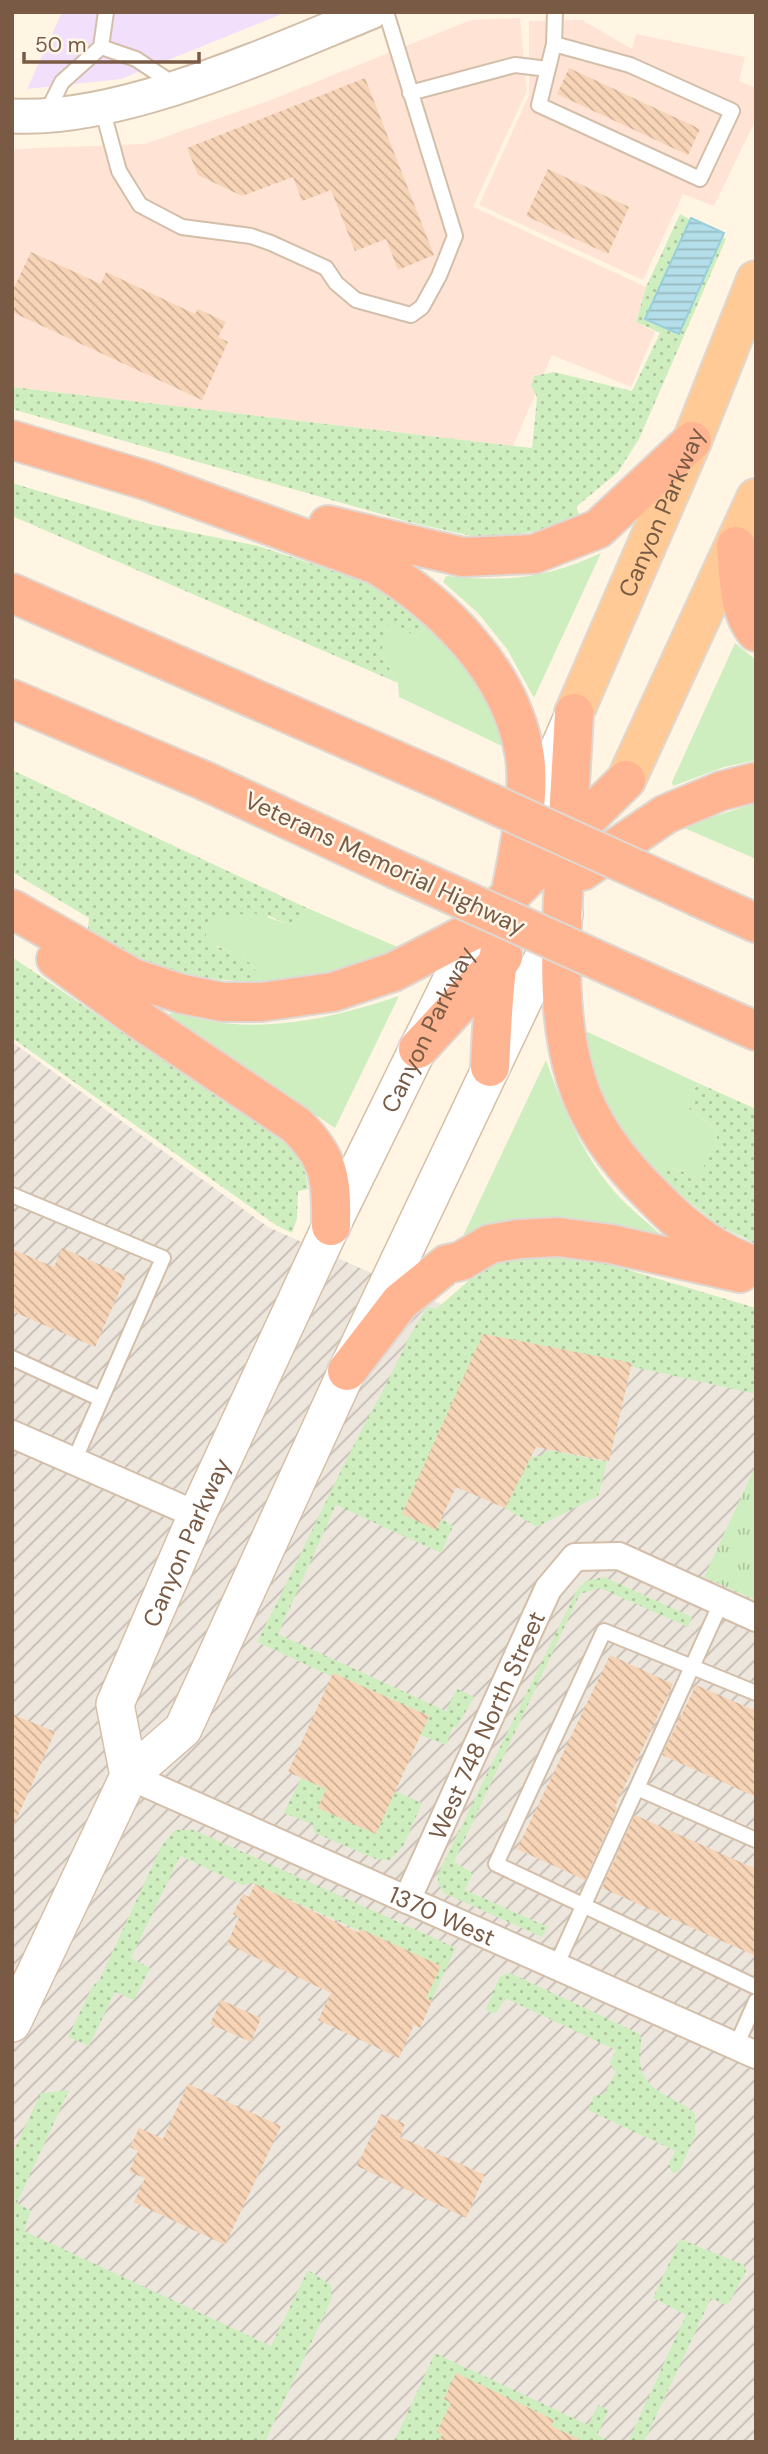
<svg xmlns="http://www.w3.org/2000/svg" width="768" height="2454" font-family="'DM Sans',sans-serif">
<defs>
<pattern id="industrial-furrows" width="10" height="10" patternUnits="userSpaceOnUse" patternTransform="scale(1.75)"><rect width="10" height="10" fill="#ede6dd"/><path d="M-1 1l2-2M0 10L10 0M9 11l2-2" fill="none" stroke="#c5bdb5"/></pattern>
<pattern id="grass-dots" width="8" height="8" patternUnits="userSpaceOnUse" patternTransform="scale(1.75)"><rect width="8" height="8" fill="#cfeebf"/><path d="M2 2h.1M6 6h.1" fill="none" stroke="#adc49d" stroke-width="1.8" stroke-linecap="round"/></pattern>
<pattern id="park-tufts" width="24" height="20" patternUnits="userSpaceOnUse" patternTransform="scale(1.75)"><rect width="24" height="20" fill="#cfeebf"/><path d="M3 7l-1-3M5 7V3M7 7l1-3M15 17l-1-3M17 17v-4M19 17l1-3" fill="none" stroke="#adc49d"/></pattern>
<pattern id="water-rules" width="6" height="5" patternUnits="userSpaceOnUse" patternTransform="scale(1.75)"><rect width="6" height="5" fill="#b4dfea"/><path d="M0 2.5h6" fill="none" stroke="#97b8bf"/></pattern>
<pattern id="building-back-hatch" width="6" height="6" patternUnits="userSpaceOnUse" patternTransform="scale(1.75)"><rect width="6" height="6" fill="#f7d4b6"/><path d="M-1 5l2 2M0 0l6 6M5-1l2 2" fill="none" stroke="#cdaf96"/></pattern>
</defs>
<rect width="100%" height="100%" fill="#fff5e2"/>
<path fill="#ffe4d5" d="M 520,18 L 527,91 L 473,207 L 646,287 L 636,322 L 655,332 L 631,387 L 552,355 L 513,446 L 12,387 L 12,149 L 144,144 L 263,103 L 471,20 Z
M 582,20 L 632,49 L 636,34 L 745,57 L 739,81 L 756,88 L 756,119 L 714,206 L 683,194 L 643,280 L 479,205 L 529,95 L 529,21 Z"/>
<path fill="url(#industrial-furrows)" d="M 12,1042 L 268,1227 L 468,1316 L 756,1380 L 756,2442 L 12,2442 Z"/>
<path fill="#f2dffb" d="M 62,12 L 287,12 L 121,79 L 27,89 Z"/>
<path fill="url(#grass-dots)" d="M 680,214 L 726,239 L 639,439 L 618,472 L 576,507 L 579,514 L 545,530 L 485,539 L 409,522 L 12,409 L 12,387 L 532,448 L 537,397 L 531,386 L 534,376 L 554,372 L 632,391 L 660,333 L 636,322 L 646,287 Z
M 12,483 L 149,524 L 258,546 L 355,578 L 385,592 L 427,625 L 415,637 L 401,627 L 387,633 L 381,654 L 398,683 L 12,516 Z
M 12,770 L 307,908 L 297,923 L 285,923 L 269,916 L 216,946 C 234,952 257,960 259,982 C 190,981 146,966 88,930 L 89,918 L 12,872 Z
M 12,957 L 287,1144 C 300,1158 306,1169 308,1189 L 298,1191 L 297,1218 L 292,1233 L 276,1225 L 12,1038 Z
M 698,1083 L 756,1109 L 756,1244 L 718,1225 L 653,1172 C 668,1163 680,1170 694,1177 L 699,1175 L 717,1139 L 715,1128 L 689,1109 L 687,1103 Z
M 538,1252 L 595,1260 L 756,1308 L 756,1394 L 484,1334 L 403,1513 L 436,1530 L 442,1519 L 453,1526 L 441,1553 L 336,1505 L 278,1634 L 446,1711 L 457,1689 L 474,1697 L 457,1727 L 453,1727 L 446,1745 L 420,1735 L 429,1716 L 333,1673 L 331,1676 L 257,1642 C 300,1559 337,1473 382,1392 C 398,1363 408,1334 428,1307 L 436,1309 L 473,1277 L 471,1272 L 487,1264 Z
M 549,1450 L 607,1462 L 598,1496 L 537,1527 L 505,1508 L 531,1457 L 540,1456 Z
M 604,1577 L 692,1617 L 688,1627 L 600,1588 L 580,1594 L 454,1862 L 473,1873 L 465,1890 L 548,1927 L 542,1937 L 444,1893 L 438,1883 L 438,1874 L 577,1590 L 586,1581 Z
M 301,1778 L 326,1789 L 318,1808 L 376,1834 L 395,1791 L 422,1803 L 403,1846 L 390,1860 L 376,1859 L 315,1833 L 312,1824 L 284,1813 Z
M 175,1830 L 194,1830 L 456,1948 L 431,2001 L 423,1998 L 438,1965 L 252,1883 L 242,1885 L 180,1856 L 131,1958 L 150,1968 L 134,2000 L 115,1992 L 89,2046 L 68,2037 L 92,1987 L 100,1979 L 162,1845 Z
M 510,1973 L 640,2034 C 643,2045 638,2056 641,2068 C 648,2095 679,2097 695,2114 L 695,2136 L 679,2171 L 673,2173 L 668,2166 L 675,2151 L 588,2110 L 594,2096 L 604,2094 L 616,2072 L 610,2063 L 616,2050 L 505,1998 L 496,2013 L 488,2012 L 486,2008 L 500,1976 Z
M 69,2090 L 17,2203 L 31,2211 L 24,2231 L 271,2346 L 308,2270 L 331,2285 L 332,2298 L 265,2442 L 12,2442 L 12,2154 L 41,2093 Z
M 680,2239 L 744,2265 L 746,2271 L 729,2303 L 725,2305 L 711,2298 L 644,2442 L 628,2442 L 686,2315 L 653,2298 Z
M 435,2353 L 588,2425 L 598,2405 L 609,2410 L 597,2435 L 611,2442 L 579,2442 L 579,2439 L 551,2426 L 554,2420 L 456,2373 L 444,2399 L 451,2403 L 438,2432 L 442,2434 L 439,2442 L 394,2442 Z"/>
<path fill="url(#park-tufts)" d="M 756,1465 L 756,1600 L 704,1577 Z"/>
<path fill="#cfeebf" d="M 601,553 L 534,698 L 507,649 L 478,613 L 443,582 L 446,576 C 506,582 545,579 601,553 Z
M 394,622 L 415,637 L 427,625 C 466,660 489,700 506,748 L 399,697 L 398,683 L 381,654 L 387,626 Z
M 735,643 L 756,660 L 756,760 L 724,767 L 673,786 L 672,782 Z
M 756,803 L 756,859 L 682,827 Z
M 307,908 L 407,951 L 325,976 L 259,982 C 256,955 225,952 207,940 L 205,930 L 212,917 L 254,913 L 285,923 L 297,923 Z
M 399,996 L 335,1128 L 168,1016 L 170,1013 C 191,1016 213,1023 234,1024 C 291,1028 345,1014 399,996 Z
M 579,1028 L 698,1083 L 687,1103 L 689,1109 L 715,1128 L 717,1139 L 699,1176 L 694,1177 C 680,1170 668,1163 653,1172 L 608,1108 Z
M 546,1060 C 562,1106 581,1152 613,1190 C 629,1209 651,1225 669,1242 L 455,1253 Z"/>
<path fill="url(#water-rules)" stroke="#99cfdd" stroke-width="2" d="M 691,218 L 724,233 L 679,334 L 645,319 Z"/>
<path fill="url(#building-back-hatch)" d="M 569,68 L 700,129 L 688,155 L 557,94 Z
M 365,78 L 434,255 L 398,270 L 386,239 L 355,251 L 331,190 L 302,201 L 293,177 L 242,196 L 198,175 L 187,148 Z
M 548,169 L 629,207 L 608,254 L 526,216 Z
M 31,252 L 101,284 L 106,272 L 195,314 L 198,309 L 226,322 L 218,337 L 228,342 L 202,400 L 12,312 L 12,292 Z
M 62,1248 L 126,1276 L 95,1347 L 12,1311 L 12,1249 L 54,1267 Z
M 483,1334 L 632,1363 L 609,1461 L 536,1447 L 505,1508 L 456,1487 L 436,1530 L 402,1514 Z
M 610,1655 L 673,1684 L 615,1806 L 617,1808 L 585,1880 L 517,1849 Z
M 333,1673 L 429,1716 L 376,1834 L 318,1808 L 326,1789 L 288,1772 Z
M 696,1685 L 756,1711 L 756,1797 L 662,1755 Z
M 12,1714 L 55,1732 L 12,1829 Z
M 635,1815 L 756,1869 L 756,1956 L 602,1888 Z
M 255,1884 L 359,1933 L 361,1929 L 441,1966 L 426,1998 L 432,2001 L 420,2028 L 414,2025 L 399,2058 L 318,2020 L 331,1993 L 227,1944 L 239,1917 L 233,1914 L 243,1894 L 249,1897 Z
M 221,2000 L 261,2018 L 251,2042 L 210,2024 Z
M 188,2084 L 281,2126 L 225,2245 L 134,2202 L 145,2178 L 129,2172 L 138,2151 L 130,2147 L 139,2128 L 163,2139 Z
M 381,2114 L 405,2124 L 400,2137 L 485,2175 L 466,2218 L 357,2166 Z
M 456,2373 L 554,2420 L 551,2426 L 585,2442 L 439,2442 L 442,2434 L 437,2432 L 451,2403 L 444,2399 Z"/>
<g fill="none" stroke-linecap="round" stroke-linejoin="round">
<defs>
<path id="service" d="M 554,44 L 630,65 L 732,111 L 700,179 L 539,105 L 554,44 L 555,12
M 101,47 L 106,12
M 410,93 L 515,65 L 548,69
M 102,108 L 119,171 L 140,205 L 182,227 L 251,236 L 271,243 L 326,268 L 336,283 L 356,300 L 411,315 L 422,307 L 439,276 L 455,236 L 386,12
M 46,114 L 62,82 L 101,47 L 136,59 L 175,85
M 12,1195 L 163,1258 L 74,1461
M 12,1358 L 101,1399
M 756,1693 L 604,1631 L 496,1864 L 756,1987
M 637,1788 L 756,1840
M 556,1966 L 721,1603
M 736,2046 L 756,2001"/>
<g id="minor">
<path d="M 12,1434 L 197,1515"/>
<path id="s1" d="M 129,1776 L 756,2055"/>
<path id="s2" d="M 407,1900 L 548,1589 L 575,1557 L 619,1556 L 756,1618"/>
</g>
<path id="tertiary" d="M 12,116 C 121,122 270,53 371,12"/>
<g id="secondary">
<path d="M 526,825 L 571,721"/>
<path id="s3" d="M 129,1776 L 115,1704 L 197,1515 L 331,1226 L 485,912"/>
<path d="M 12,2023 L 129,1776 L 183,1729 L 347,1371 L 564,914"/>
</g>
<g id="trunk">
<path id="s4" d="M 574,713 L 692,441 L 756,280"/>
<path d="M 626,780 L 756,498"/>
</g>
<path id="motorway" d="M 12,440 L 148,481 L 377,565 C 444,606 509,670 524,751 C 535,806 506,903 498,961 C 493,995 492,1031 490,1067
M 328,525 L 463,557 L 534,554 L 598,529 L 692,441
M 736,546 C 739,574 737,609 756,632
M 12,593 L 438,779
M 12,699 L 205,781 L 395,869
M 574,713 C 571,768 568,823 564,878 C 561,946 556,1014 576,1079 C 589,1124 622,1166 655,1198 C 682,1226 718,1254 756,1266
M 582,871 L 666,814 L 721,791 L 756,782
M 698,897 L 756,923
M 12,909 L 133,978 L 182,994 L 223,1002 L 261,1002 L 333,992 L 393,972 L 476,929 L 626,780
M 56,959 L 143,1022 L 296,1125 C 330,1158 332,1180 331,1226
M 655,986 L 756,1031
M 418,1049 L 503,957
M 347,1371 L 400,1302 L 447,1264 L 461,1261 L 490,1244 L 519,1239 L 558,1237 L 611,1244 L 740,1273"/>
</defs>
<use href="#service" stroke="#d3bfa9" stroke-width="18"/>
<use href="#minor" stroke="#d3bfa9" stroke-width="30"/>
<use href="#tertiary" stroke="#d3bfa9" stroke-width="37"/>
<use href="#secondary" stroke="#d7bfa7" stroke-width="40"/>
<use href="#trunk" stroke="#dfd8d2" stroke-width="42"/>
<use href="#motorway" stroke="#dfd8d2" stroke-width="42"/>
<use href="#service" stroke="#fff" stroke-width="14"/>
<use href="#minor" stroke="#fff" stroke-width="26"/>
<use href="#tertiary" stroke="#fff" stroke-width="33"/>
<use href="#secondary" stroke="#fff" stroke-width="37"/>
<use href="#trunk" stroke="#ffca95" stroke-width="38"/>
<use href="#motorway" stroke="#ffb592" stroke-width="38"/>
<defs>
<path id="motorway-bridge" d="M 438,779 L 698,897
M 395,869 L 655,986"/>
</defs>
<use href="#motorway-bridge" stroke="#dfd8d2" stroke-width="42" stroke-linecap="butt"/>
<use href="#motorway-bridge" stroke="#ffb592" stroke-width="38"/>
</g>
<g text-anchor="middle" dominant-baseline="central" stroke-width="5" stroke-linejoin="round" paint-order="stroke">
<g font-size="24" fill="#795b45" stroke="#fff8ea">
<text stroke="none"><textPath href="#s4" startOffset="219">Canyon Parkway</textPath></text>
<text transform="translate(385 863) rotate(25)">Veterans Memorial Highway</text>
<text stroke="none"><textPath href="#s3" startOffset="817">Canyon Parkway</textPath></text>
<text stroke="none"><textPath href="#s3" startOffset="250">Canyon Parkway</textPath></text>
<text stroke="none"><textPath href="#s2" startOffset="192">West 748 North Street</textPath></text>
<text stroke="none"><textPath href="#s1" startOffset="343">1370 West</textPath></text>
</g>
</g>
<rect width="768" height="2454" fill="none" stroke="#795b45" stroke-width="28"/>
<path d="M24 52v10h175v-10" fill="none" stroke="#795b45" stroke-width="3.5"/>
<text x="35" y="52" font-size="21" fill="#795b45" stroke="#fff8ea" stroke-width="5" paint-order="stroke">50 m</text>
</svg>
